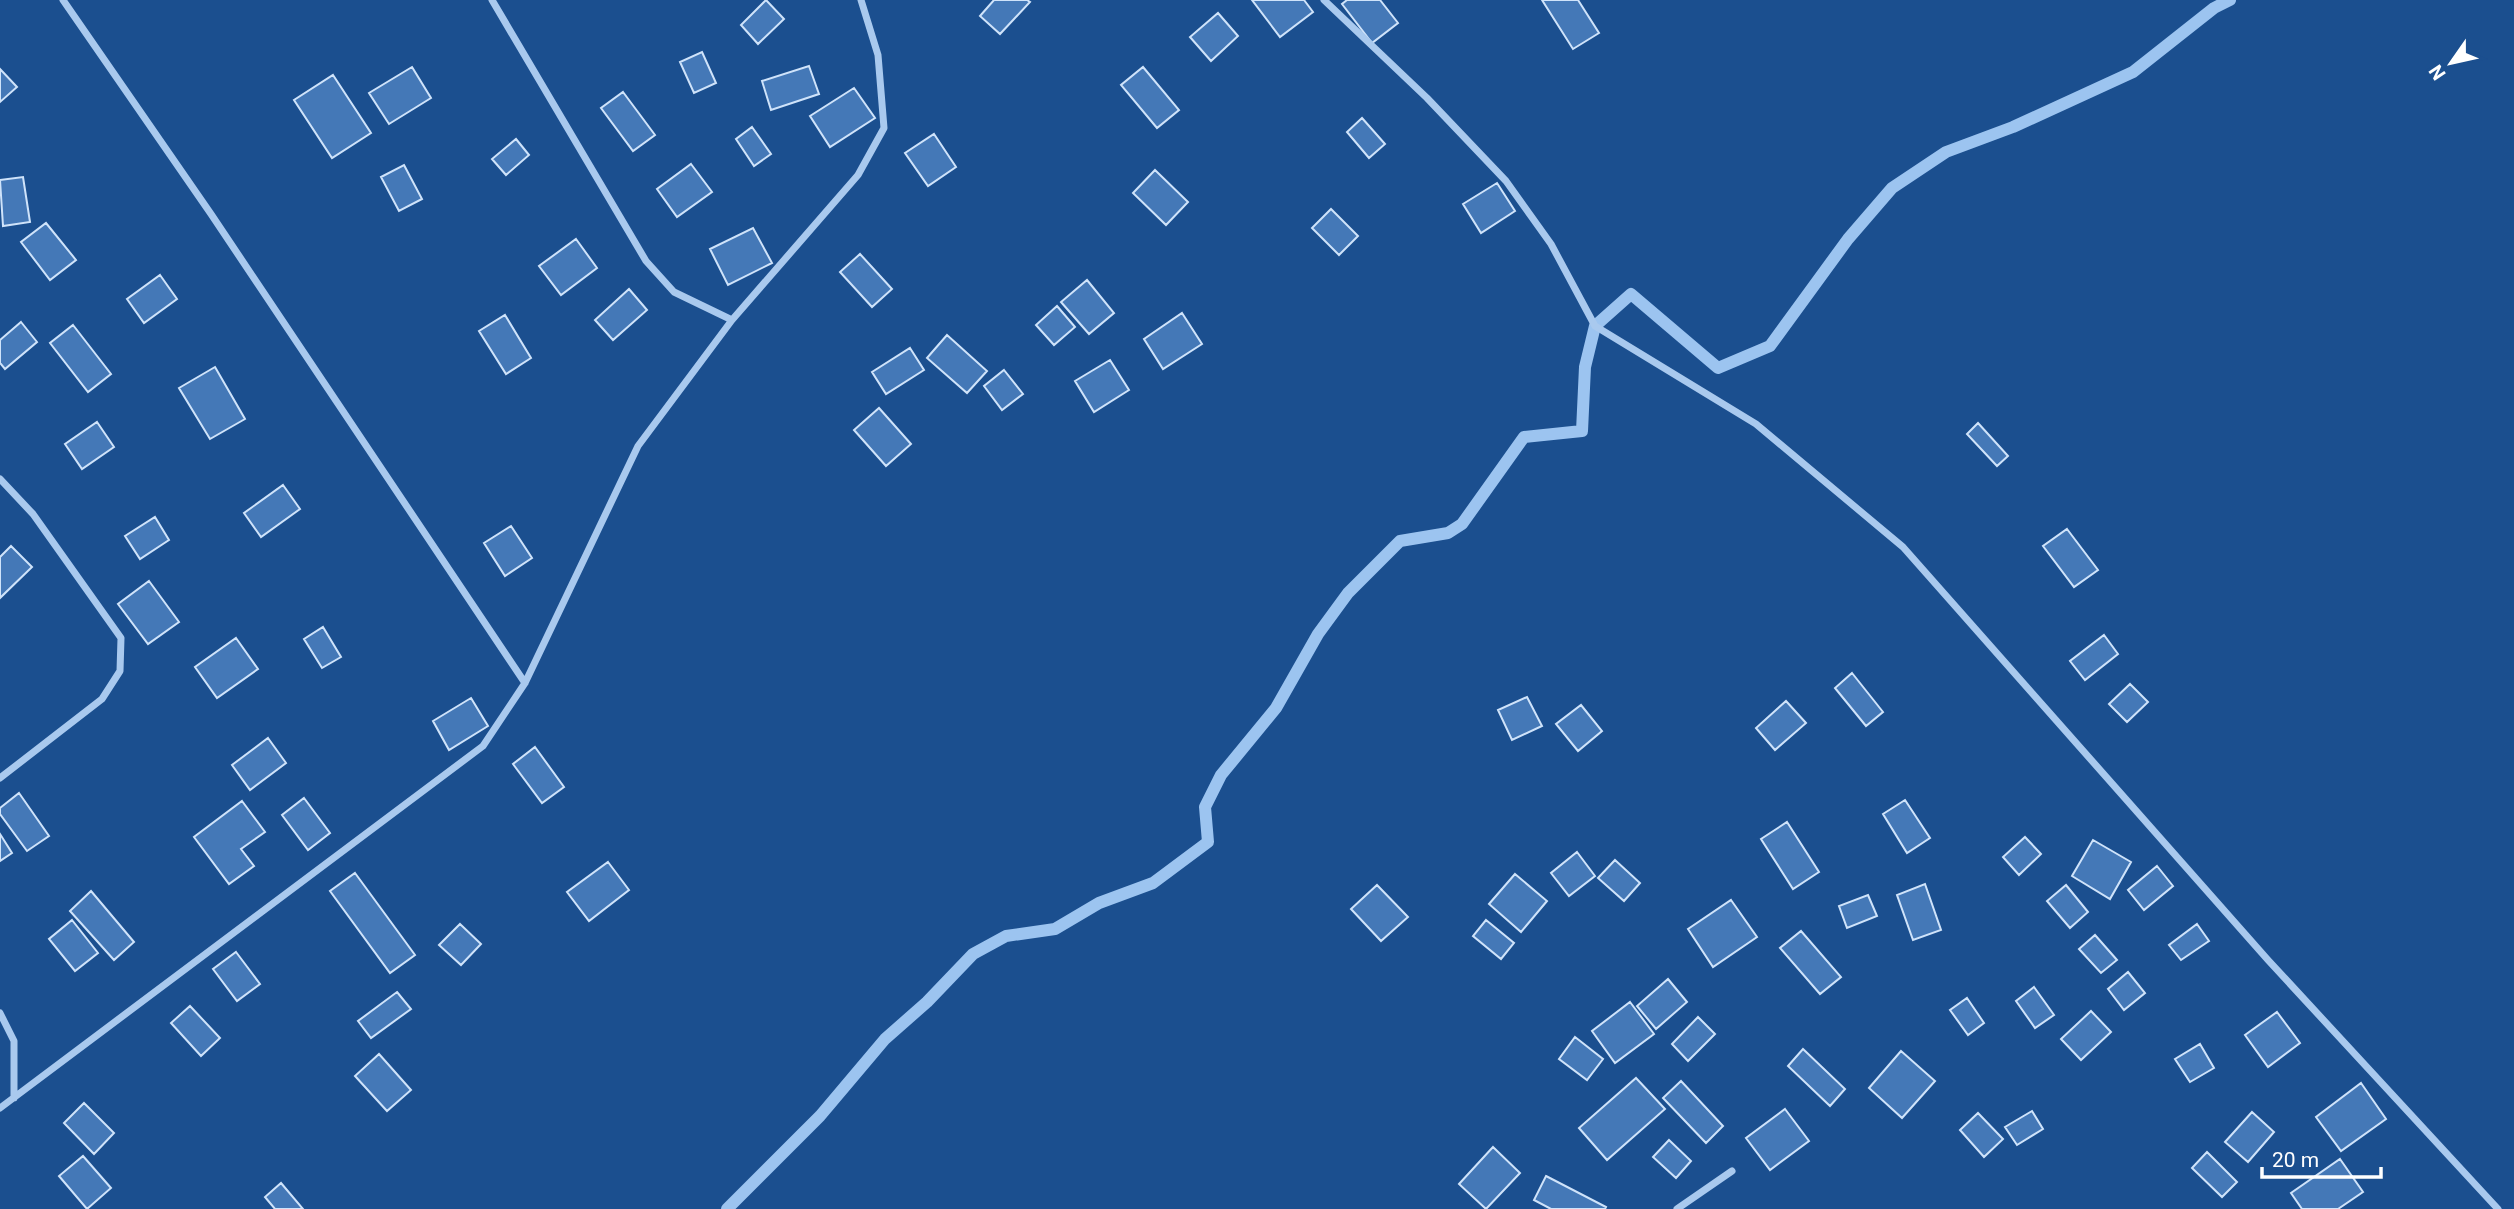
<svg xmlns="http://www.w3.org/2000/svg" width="2514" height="1209" font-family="Roboto,sans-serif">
<rect width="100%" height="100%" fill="#1b4f8f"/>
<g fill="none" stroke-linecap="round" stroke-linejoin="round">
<path stroke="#9cc4f0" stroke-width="12" d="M 727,1209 L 820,1116 L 885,1039 L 927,1002 L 973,954 L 1006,936 L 1055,929 L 1099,903 L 1153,883 L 1208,842 L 1205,807 L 1221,775 L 1276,708 L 1318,634 L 1348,593 L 1400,541 L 1448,533 L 1462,524 L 1524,437 L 1582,431 L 1585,367 L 1595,326 L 1631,294 L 1718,368 L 1770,346 L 1848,239 L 1892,188 L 1946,152 L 2013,127 L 2133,72 L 2214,8 L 2230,0"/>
</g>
<path fill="#4478b7" stroke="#cfe3fa" stroke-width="2" d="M 766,0 L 784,19 L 758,44 L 741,25 Z
M 994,0 L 1027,0 L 1030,2 L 1000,34 L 980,16 Z
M 1252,0 L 1304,0 L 1313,12 L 1280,37 Z
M 1347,0 L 1380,0 L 1398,23 L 1372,43 L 1342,4 Z
M 1542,0 L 1578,0 L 1599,33 L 1573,49 Z
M 1218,13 L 1238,36 L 1211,61 L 1190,37 Z
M 702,52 L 716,83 L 694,93 L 680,62 Z
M 809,66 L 819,94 L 771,110 L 762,81 Z
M 412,67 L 431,98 L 389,124 L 369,93 Z
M 1143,67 L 1179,110 L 1157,128 L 1121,85 Z
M 0,69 L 17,87 L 0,102 Z
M 333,75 L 371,133 L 332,158 L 294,100 Z
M 854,88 L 875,118 L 830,147 L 810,116 Z
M 623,92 L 655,135 L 633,151 L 601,108 Z
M 1362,118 L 1385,144 L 1369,158 L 1347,132 Z
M 752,127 L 771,154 L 754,166 L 736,139 Z
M 934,134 L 956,167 L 928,186 L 905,153 Z
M 516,139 L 529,155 L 506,175 L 492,159 Z
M 691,164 L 712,192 L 677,217 L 657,189 Z
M 404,165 L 422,199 L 399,211 L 381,177 Z
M 1155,170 L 1188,202 L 1166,225 L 1133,193 Z
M 23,177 L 30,222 L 3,226 L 0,180 Z
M 1497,183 L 1515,211 L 1481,233 L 1463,204 Z
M 1331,209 L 1358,236 L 1339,255 L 1312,228 Z
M 46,223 L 76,260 L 50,280 L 21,242 Z
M 753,228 L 772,263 L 728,285 L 710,249 Z
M 576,239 L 597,268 L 561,295 L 539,266 Z
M 860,254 L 892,289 L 872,307 L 840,272 Z
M 160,275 L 177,299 L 144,323 L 127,299 Z
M 1087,280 L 1114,313 L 1089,334 L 1061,302 Z
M 629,289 L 647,310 L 613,340 L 595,320 Z
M 1057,306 L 1075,327 L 1054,345 L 1036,325 Z
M 1182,313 L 1202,344 L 1163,369 L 1144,339 Z
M 505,315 L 531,358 L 506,374 L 479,331 Z
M 21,322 L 37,342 L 5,369 L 0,363 L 0,340 Z
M 73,325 L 111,374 L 88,392 L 50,343 Z
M 947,335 L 987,371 L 967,393 L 927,358 Z
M 910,348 L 924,370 L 886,394 L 872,372 Z
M 1110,360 L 1129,390 L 1094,412 L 1075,381 Z
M 215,367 L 245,419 L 210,439 L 179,388 Z
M 1004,370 L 1023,394 L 1002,410 L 984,386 Z
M 879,408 L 911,444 L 886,466 L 854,430 Z
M 97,422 L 114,447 L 82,469 L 65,444 Z
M 1978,423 L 2008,456 L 1997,466 L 1967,434 Z
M 283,485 L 300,509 L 261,537 L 244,513 Z
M 155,517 L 169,540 L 140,559 L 125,536 Z
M 511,526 L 532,558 L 505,576 L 484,543 Z
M 2067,529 L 2098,570 L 2074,587 L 2043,546 Z
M 11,546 L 32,567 L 0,598 L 0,557 Z
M 149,581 L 179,622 L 148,644 L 118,604 Z
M 323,627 L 341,657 L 322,668 L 304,639 Z
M 2104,635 L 2118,654 L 2085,680 L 2070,661 Z
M 236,638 L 258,669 L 217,698 L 195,667 Z
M 1852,673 L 1883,712 L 1866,726 L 1835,688 Z
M 2130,684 L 2148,702 L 2127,722 L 2109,704 Z
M 1527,697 L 1542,726 L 1512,740 L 1498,710 Z
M 471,698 L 488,726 L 449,750 L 433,721 Z
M 1786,701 L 1806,723 L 1775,750 L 1756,728 Z
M 1581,705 L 1602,731 L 1578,751 L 1556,724 Z
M 268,738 L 286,763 L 250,790 L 232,765 Z
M 535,747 L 564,787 L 542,803 L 513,764 Z
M 19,793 L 49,836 L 27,851 L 0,814 L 0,808 Z
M 304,798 L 330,833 L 308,850 L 282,815 Z
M 1905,800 L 1930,838 L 1907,853 L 1883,814 Z
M 242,801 L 265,832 L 241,849 L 254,866 L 229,884 L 194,837 Z
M 1787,822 L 1819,872 L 1793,889 L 1761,839 Z
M 0,834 L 12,853 L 0,861 Z
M 2025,837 L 2041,854 L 2019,875 L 2003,857 Z
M 2093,840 L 2131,862 L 2110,899 L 2072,876 Z
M 1577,852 L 1595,876 L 1569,896 L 1551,873 Z
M 1615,860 L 1640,883 L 1624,901 L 1598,878 Z
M 608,862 L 629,890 L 589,921 L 567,892 Z
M 2157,866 L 2173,886 L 2144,910 L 2128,890 Z
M 355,873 L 415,955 L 390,973 L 330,891 Z
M 1515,874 L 1547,901 L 1521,932 L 1489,904 Z
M 1925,884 L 1941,930 L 1913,940 L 1897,895 Z
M 1377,885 L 1408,917 L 1381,941 L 1351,909 Z
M 2066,885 L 2088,912 L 2070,928 L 2047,901 Z
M 91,891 L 134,942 L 114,960 L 70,911 Z
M 1868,895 L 1877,916 L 1847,928 L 1839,906 Z
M 1731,900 L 1757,937 L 1713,967 L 1688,929 Z
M 72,920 L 98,953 L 75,971 L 49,939 Z
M 1486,920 L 1514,943 L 1501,959 L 1473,936 Z
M 460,924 L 481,944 L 461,965 L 439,945 Z
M 2197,924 L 2209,941 L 2181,960 L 2169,945 Z
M 1801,931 L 1841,977 L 1820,994 L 1780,948 Z
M 2095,935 L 2117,960 L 2101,973 L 2079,949 Z
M 236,952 L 260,984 L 237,1001 L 213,969 Z
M 2128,972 L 2145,993 L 2124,1010 L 2108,989 Z
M 1668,979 L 1687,1002 L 1656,1029 L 1637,1006 Z
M 2034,987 L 2054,1015 L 2035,1028 L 2016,1001 Z
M 397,992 L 411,1009 L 371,1038 L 358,1021 Z
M 1967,998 L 1984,1023 L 1968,1035 L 1950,1010 Z
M 1630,1002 L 1654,1034 L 1615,1063 L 1592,1031 Z
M 190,1006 L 220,1038 L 201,1056 L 171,1023 Z
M 2091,1011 L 2111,1032 L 2081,1060 L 2061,1039 Z
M 2277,1012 L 2300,1043 L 2268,1067 L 2245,1035 Z
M 1698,1017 L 1715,1034 L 1688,1061 L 1672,1044 Z
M 1575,1037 L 1603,1059 L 1587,1080 L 1559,1059 Z
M 2200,1044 L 2214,1068 L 2190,1082 L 2175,1059 Z
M 1803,1049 L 1845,1089 L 1830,1106 L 1788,1066 Z
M 1901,1051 L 1935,1081 L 1902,1118 L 1869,1088 Z
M 379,1054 L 411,1090 L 387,1111 L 355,1076 Z
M 1636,1078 L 1665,1109 L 1607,1160 L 1579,1128 Z
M 1681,1081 L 1723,1126 L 1706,1143 L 1663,1098 Z
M 2361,1083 L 2386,1119 L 2341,1151 L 2316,1117 Z
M 84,1103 L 114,1133 L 94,1154 L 64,1123 Z
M 1785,1109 L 1809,1141 L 1770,1170 L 1746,1138 Z
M 2032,1111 L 2043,1129 L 2017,1145 L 2005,1127 Z
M 2252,1112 L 2274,1132 L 2248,1162 L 2225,1142 Z
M 1978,1113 L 2003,1139 L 1984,1157 L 1960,1130 Z
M 1669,1140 L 1691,1161 L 1676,1178 L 1653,1157 Z
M 1493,1147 L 1520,1173 L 1486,1209 L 1459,1184 Z
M 2207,1152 L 2237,1182 L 2222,1197 L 2192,1168 Z
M 83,1156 L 111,1188 L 87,1209 L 59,1176 Z
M 2340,1159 L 2363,1192 L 2338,1209 L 2302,1209 L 2291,1193 Z
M 1546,1176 L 1606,1207 L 1605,1209 L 1551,1209 L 1534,1200 Z
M 281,1183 L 303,1209 L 275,1209 L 265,1197 Z"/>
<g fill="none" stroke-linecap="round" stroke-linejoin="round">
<path stroke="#a9c9ee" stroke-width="7" d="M 63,0 L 211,214 L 525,683
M 492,0 L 646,261 L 674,292 L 732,320
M 1324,0 L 1427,98 L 1506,181 L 1551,244 L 1595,326 L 1756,424 L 1903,547 L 2268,960 L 2498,1209
M 0,479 L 33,514 L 121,638 L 120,671 L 102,699 L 0,778
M 0,1013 L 14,1041 L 14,1098
M 0,1108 L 483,746 L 525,683 L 638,446 L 732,320 L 858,175 L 884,128 L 878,55 L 861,0
M 1677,1209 L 1732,1171"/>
</g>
<g transform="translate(2451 63) rotate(236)" stroke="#1b4f8f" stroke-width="5" paint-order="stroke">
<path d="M0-5L12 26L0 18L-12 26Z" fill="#ffffff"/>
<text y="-10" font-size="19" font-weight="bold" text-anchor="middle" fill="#ffffff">N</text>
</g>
<path d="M2262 1167v10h119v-10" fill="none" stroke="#ffffff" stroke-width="3.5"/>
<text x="2272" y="1167" font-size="21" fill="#ffffff" stroke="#1b4f8f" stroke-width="5" paint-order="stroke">20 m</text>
</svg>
